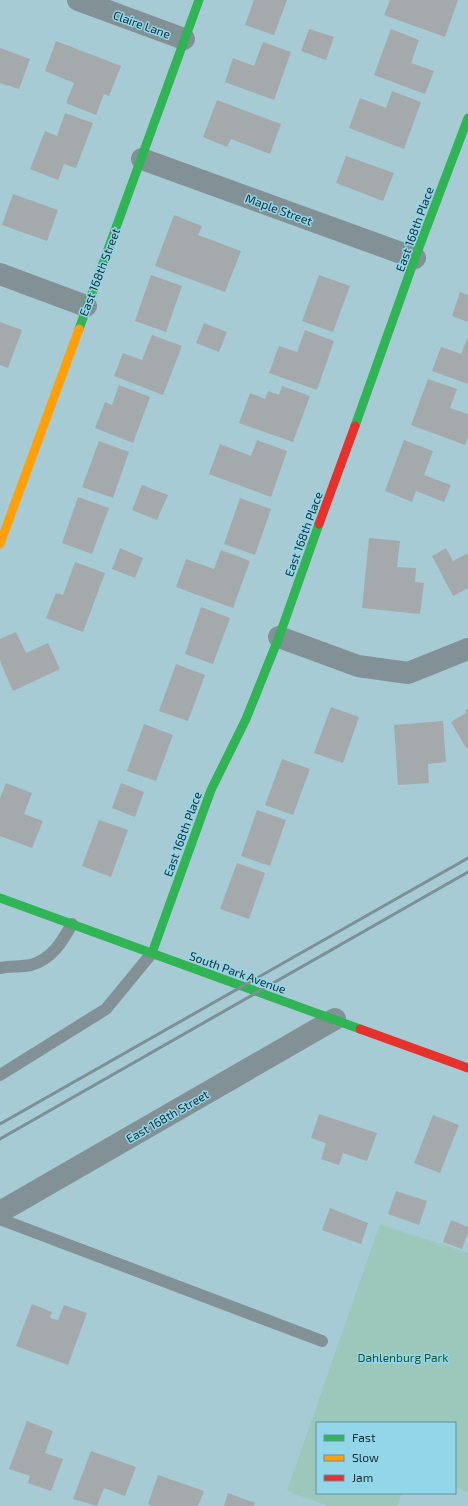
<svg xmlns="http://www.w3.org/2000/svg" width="468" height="1506" font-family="'Exo 2',sans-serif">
<rect width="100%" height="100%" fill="#a7cbd5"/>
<path fill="#9bc8ba" d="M 380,1224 L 468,1253 L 468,1492 L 455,1487 L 455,1423 L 317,1423 L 317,1493 L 402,1493 L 397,1506 L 328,1506 L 287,1491 Z"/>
<path fill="#a4a9ab" d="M 254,0 L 287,0 L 274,35 L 245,25 Z
M 390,0 L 458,0 L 445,37 L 384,15 Z
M 309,29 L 334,37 L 326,60 L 301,51 Z
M 391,29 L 419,40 L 411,63 L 434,71 L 425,94 L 374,75 Z
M 56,41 L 121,66 L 109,96 L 104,94 L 96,115 L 66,103 L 74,83 L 45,71 Z
M 263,42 L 291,52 L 274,100 L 225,82 L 233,58 L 254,66 Z
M 0,48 L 30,59 L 19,89 L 0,83 Z
M 392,91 L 421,102 L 404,149 L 349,128 L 360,98 L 386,108 Z
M 217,100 L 281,124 L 270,154 L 231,139 L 227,147 L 203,137 Z
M 65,113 L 93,123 L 76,168 L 64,164 L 58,180 L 30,169 L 45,131 L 57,136 Z
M 346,156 L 394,173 L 383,201 L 336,183 Z
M 13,194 L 58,210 L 47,241 L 2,225 Z
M 174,215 L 202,226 L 198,235 L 241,251 L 225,292 L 155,266 Z
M 151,275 L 182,286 L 166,332 L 135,321 Z
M 319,275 L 350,286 L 333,332 L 302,321 Z
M 460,292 L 468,295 L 468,322 L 452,316 Z
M 0,322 L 22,330 L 8,368 L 0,365 Z
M 204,323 L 227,332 L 219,352 L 196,343 Z
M 305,330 L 334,341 L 317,390 L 269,373 L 279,346 L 297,352 Z
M 152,335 L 182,346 L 163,395 L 114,376 L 123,353 L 142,360 Z
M 468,337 L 468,384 L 432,371 L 441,347 L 461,354 Z
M 428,379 L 457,389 L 450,408 L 468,414 L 468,438 L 465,445 L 411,425 Z
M 119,385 L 150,397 L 133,443 L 95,428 L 105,402 L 112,405 Z
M 282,386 L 310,396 L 293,442 L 239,423 L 250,393 L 265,399 L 268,391 L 279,395 Z
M 257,440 L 287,451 L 271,497 L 209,474 L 220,444 L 251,456 Z
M 404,440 L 433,451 L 424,475 L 451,485 L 444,502 L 416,491 L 412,502 L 385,491 Z
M 99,441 L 129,452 L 113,498 L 82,487 Z
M 142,485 L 168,495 L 157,520 L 132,510 Z
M 78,497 L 109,508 L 92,554 L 62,543 Z
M 240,498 L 271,509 L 255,555 L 224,544 Z
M 369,538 L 400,541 L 397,567 L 416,568 L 415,582 L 424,583 L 420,614 L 362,608 Z
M 120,548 L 143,558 L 135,578 L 112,569 Z
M 446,548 L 453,561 L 468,553 L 468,588 L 453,596 L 432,556 Z
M 221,550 L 250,561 L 233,608 L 176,587 L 186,559 L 214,569 Z
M 75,562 L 105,573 L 83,632 L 46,618 L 56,593 L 63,595 Z
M 201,607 L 230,618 L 213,664 L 185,654 Z
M 16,632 L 26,653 L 48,643 L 60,669 L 13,691 L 0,661 L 0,639 Z
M 176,664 L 205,675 L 188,721 L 159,711 Z
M 331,707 L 359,717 L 343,763 L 314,753 Z
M 468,709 L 468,747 L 466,748 L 451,722 L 466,713 L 465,710 Z
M 443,721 L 446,762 L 428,764 L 429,783 L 398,785 L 394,725 Z
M 144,724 L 173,735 L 156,781 L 127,771 Z
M 282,759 L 310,769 L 293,815 L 265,805 Z
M 6,783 L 32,793 L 24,814 L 43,821 L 32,848 L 0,836 L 0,798 Z
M 121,783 L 144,792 L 135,817 L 112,808 Z
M 257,810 L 286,820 L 270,866 L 241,856 Z
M 99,820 L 128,830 L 111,877 L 82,866 Z
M 237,863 L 265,873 L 249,919 L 220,909 Z
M 319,1114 L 377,1133 L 367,1161 L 343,1153 L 339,1165 L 321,1159 L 326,1143 L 311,1138 Z
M 433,1115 L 459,1125 L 440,1173 L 414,1163 Z
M 396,1191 L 427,1201 L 419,1225 L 388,1214 Z
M 330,1208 L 368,1223 L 361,1244 L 322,1230 Z
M 451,1220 L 468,1227 L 468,1233 L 462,1249 L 443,1242 Z
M 32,1304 L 52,1312 L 50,1318 L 58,1320 L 64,1305 L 87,1313 L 68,1365 L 16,1346 Z
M 27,1421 L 53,1431 L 45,1453 L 63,1459 L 51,1491 L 28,1483 L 30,1476 L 9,1469 Z
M 91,1451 L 136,1467 L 125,1496 L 104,1488 L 97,1506 L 73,1499 Z
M 158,1475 L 204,1491 L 198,1506 L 152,1506 L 148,1504 Z
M 228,1493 L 255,1503 L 254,1506 L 224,1506 Z"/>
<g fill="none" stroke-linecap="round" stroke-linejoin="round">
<path stroke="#819196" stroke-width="12" d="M 0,968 C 10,966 21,967 31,965 C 52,959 62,942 72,924
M 0,1075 L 106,1009 L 152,953
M 0,1219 L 322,1341"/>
<path stroke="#819196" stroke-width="22" d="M 78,0 L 184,39
M 142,159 L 415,258
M 0,274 L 86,306
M 279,637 L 358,666 L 408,673 L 468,649
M 0,1212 L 335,1019"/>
<path stroke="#30b455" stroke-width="9" d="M 79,329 L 199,0
M 355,426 L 415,258 L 468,118
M 0,898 L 360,1029
M 152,953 L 211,790 L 246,719 L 279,637 L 319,524"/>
<path stroke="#ff9f0a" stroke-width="9" d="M 0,544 L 79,329"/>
<path stroke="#e5322d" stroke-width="9" d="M 319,524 L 355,426
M 360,1029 L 468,1068"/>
<path stroke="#7c9096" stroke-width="3" d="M 0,1124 L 468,858
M 0,1139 L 468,872"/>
</g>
<g text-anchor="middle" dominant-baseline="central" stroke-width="3" stroke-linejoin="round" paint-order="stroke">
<g font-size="12" fill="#102c33" stroke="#93d6e9">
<text transform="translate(142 24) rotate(20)">Claire Lane</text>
<text transform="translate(279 209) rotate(20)">Maple Street</text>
<text transform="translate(414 229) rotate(-70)">East 168th Place</text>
<text transform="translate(99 272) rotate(-69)">East 168th Street</text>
<text transform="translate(303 534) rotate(-70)">East 168th Place</text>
<text transform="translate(182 834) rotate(-70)">East 168th Place</text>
<text transform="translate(238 972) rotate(20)">South Park Avenue</text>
<text transform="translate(167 1116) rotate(-30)">East 168th Street</text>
</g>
<g font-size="12" fill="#145635" stroke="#93d6e9">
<text x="403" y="1357">Dahlenburg Park</text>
</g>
</g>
<rect x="316" y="1422" width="140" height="72" fill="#93d6e9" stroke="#5f92a0"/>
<rect x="324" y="1435" width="20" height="6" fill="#30b455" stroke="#5f92a0"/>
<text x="352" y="1442" font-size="12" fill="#102c33">Fast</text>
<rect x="324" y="1455" width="20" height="6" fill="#ff9f0a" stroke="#5f92a0"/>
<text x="352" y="1462" font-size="12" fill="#102c33">Slow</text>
<rect x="324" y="1475" width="20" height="6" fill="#e5322d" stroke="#5f92a0"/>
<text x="352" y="1482" font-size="12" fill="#102c33">Jam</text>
</svg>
